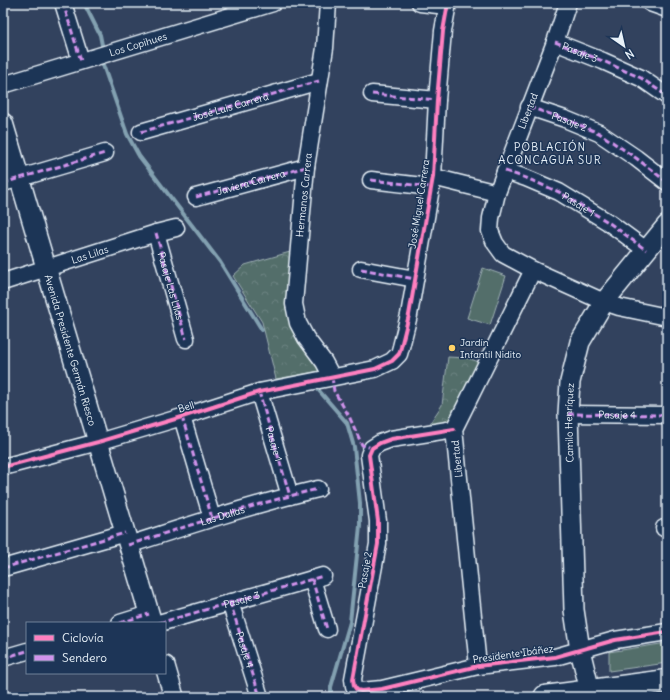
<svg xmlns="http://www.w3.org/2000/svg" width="670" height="700" font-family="Delius,sans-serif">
<defs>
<pattern id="park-crowns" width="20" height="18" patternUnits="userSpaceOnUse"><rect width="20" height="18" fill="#536e6b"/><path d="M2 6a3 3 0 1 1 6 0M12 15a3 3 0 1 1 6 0" fill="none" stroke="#6c8381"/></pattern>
</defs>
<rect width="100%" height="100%" fill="#32425e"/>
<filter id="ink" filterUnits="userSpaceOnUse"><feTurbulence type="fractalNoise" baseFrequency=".025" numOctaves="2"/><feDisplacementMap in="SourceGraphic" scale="8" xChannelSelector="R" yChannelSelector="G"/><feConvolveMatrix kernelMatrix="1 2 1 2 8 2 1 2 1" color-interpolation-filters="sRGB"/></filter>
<g filter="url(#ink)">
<path fill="#536e6b" stroke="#9eb0b2" d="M 483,268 L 506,276 L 490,325 L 467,318 Z
M 667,643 L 667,663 L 609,671 L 609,652 Z"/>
<path fill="url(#park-crowns)" stroke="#9eb0b2" d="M 290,252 L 291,328 L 321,371 L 276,379 L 262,322 L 233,276 L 245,265 Z
M 448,357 L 467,358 L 479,362 L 449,425 L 428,428 L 432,420 L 442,405 Z"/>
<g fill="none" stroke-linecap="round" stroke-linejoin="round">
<path stroke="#83a1b1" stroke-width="4" d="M 84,3 L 100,35 L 102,45
M 102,62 L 127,134 L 139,156 L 220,262 L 262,330
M 315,386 L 347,423 L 354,447 L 360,503 L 360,526 L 350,622 L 331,687 L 331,697"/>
<defs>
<g id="minor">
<path d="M 63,3 L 81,61"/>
<path d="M 328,3 L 325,48 L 306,167 L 294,304 L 298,323 L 306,338 L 324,362 L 332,377"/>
<path d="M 420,3 L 447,6"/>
<path d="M 568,3 L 555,42 L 497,193 L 491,218 L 490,231 L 495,243 L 503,254 L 533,270 L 604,302 L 619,307 L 667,317"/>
<path d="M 650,3 L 667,9"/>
<path id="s1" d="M 555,42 L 603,61 L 641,78 L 667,96"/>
<path id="s2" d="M 3,85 L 273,3"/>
<path d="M 372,94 L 437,100"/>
<path d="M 529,107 L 565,119 L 599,133 L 636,158 L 667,182"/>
<path d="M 141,132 L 319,81"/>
<path d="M 505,171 L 526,178 L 559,192 L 608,222 L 646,250"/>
<path d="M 433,177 L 497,193"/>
<path d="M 371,180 L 431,187"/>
<path d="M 3,183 L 105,153"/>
<path id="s3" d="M 196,197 L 306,167"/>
<path d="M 156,233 L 186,339"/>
<path d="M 361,269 L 415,279"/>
<path id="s4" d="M 3,282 L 156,233 L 176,228"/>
<path d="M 259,392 L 290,496"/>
<path d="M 568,414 L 667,415"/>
<path d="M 182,417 L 212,518"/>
<path d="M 454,429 L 391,439 L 380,443 L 372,448 L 369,455 L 378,521 L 378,544 L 353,679 L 354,686 L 357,690 L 361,691 L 382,689 L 478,666 L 555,657 L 615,640 L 667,632"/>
<path d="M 3,467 L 98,442 L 182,417 L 259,392 L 375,369 L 392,361 L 399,354 L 401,347 L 409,315 L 433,177 L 437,100 L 443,31 L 448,3"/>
<path d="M 664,528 L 667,528"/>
<path id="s5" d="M 128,545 C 191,525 254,504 318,489"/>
<path d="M 3,568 L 125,533"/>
<path d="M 312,579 L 327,629"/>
<path id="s6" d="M 230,602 L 260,697"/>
<path d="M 120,623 L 149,614"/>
<path d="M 159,623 L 323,576"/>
<path d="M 3,658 L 27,651"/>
<path d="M 478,666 L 454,429 L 533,270"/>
</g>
<g id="tertiary">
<path id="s7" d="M 3,123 L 152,623"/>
<path d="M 165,666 L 174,697"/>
<path id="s8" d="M 590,691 L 580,650 L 574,610 L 568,414 L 570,382 L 580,342 L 604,302 L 667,225"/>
</g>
<path id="secondary" d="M 545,697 L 667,681"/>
</defs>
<use href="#minor" stroke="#e8f1f8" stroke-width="19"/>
<use href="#tertiary" stroke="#e8f1f8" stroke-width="22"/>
<use href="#secondary" stroke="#e8f1f8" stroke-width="25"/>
<use href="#minor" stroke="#1d3557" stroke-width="16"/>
<use href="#tertiary" stroke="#1d3557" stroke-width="19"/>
<use href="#secondary" stroke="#1d3557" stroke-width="22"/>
<g stroke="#d193ec" stroke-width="3" stroke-dasharray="6 3" stroke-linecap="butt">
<path d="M 63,3 L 81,61"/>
<path d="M 420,3 L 447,6"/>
<path d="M 650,3 L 667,9"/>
<path d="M 555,42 L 603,61 L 641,78 L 667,96"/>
<path d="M 372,94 L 437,100"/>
<path id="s9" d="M 529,107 L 565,119 L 599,133 L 636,158 L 667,182"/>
<path id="s10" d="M 141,132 L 319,81"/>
<path id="s11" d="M 505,171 L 526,178 L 559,192 L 608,222 L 646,250"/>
<path d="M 371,180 L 431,187"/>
<path d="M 3,183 L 105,153"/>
<path d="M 196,197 L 306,167"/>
<path d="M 665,228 L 667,228"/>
<path id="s12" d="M 156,233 L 186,339"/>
<path d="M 361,269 L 415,279"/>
<path d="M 332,377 L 334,391 L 349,416 L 362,445 L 372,448 L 374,447"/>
<path id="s13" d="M 259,392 L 290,496"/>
<path id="s14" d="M 568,414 L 667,415"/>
<path d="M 182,417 L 212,518"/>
<path d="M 664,528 L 667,528"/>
<path d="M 128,545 C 191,525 254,504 318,489"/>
<path d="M 3,568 L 125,533"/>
<path d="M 312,579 L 327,629"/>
<path d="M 230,602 L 260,697"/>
<path d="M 120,623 L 149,614"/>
<path id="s15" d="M 159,623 L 323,576"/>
<path d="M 3,658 L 27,651"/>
</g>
<defs>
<path id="cycleway" d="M 454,429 L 391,439 L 380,443 L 372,448 L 369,455 L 378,521 L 378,544 L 353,679 L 354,686 L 357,690 L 361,691 L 382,689 L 478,666 L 555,657 L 615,640 L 667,632
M 3,467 L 98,442 L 182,417 L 259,392 L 375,369 L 392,361 L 399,354 L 401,347 L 409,315 L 433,177 L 437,100 L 443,31 L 448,3"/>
</defs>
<use href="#cycleway" stroke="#1d3557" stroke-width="6"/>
<use href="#cycleway" stroke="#ff80c0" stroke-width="4"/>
</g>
</g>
<circle fill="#ffd166" stroke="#1d3557" stroke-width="1.5" cx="452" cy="348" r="4"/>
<g text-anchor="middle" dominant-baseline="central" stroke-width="3" stroke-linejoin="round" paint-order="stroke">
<g font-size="10" fill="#e8f1f8" stroke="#1d3557">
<text stroke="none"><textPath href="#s2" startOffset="141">Los Copihues</textPath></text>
<text stroke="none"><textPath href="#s1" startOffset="27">Pasaje 3</textPath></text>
<text stroke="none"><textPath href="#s10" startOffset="93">José Luis Carrera</textPath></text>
<text transform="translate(528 111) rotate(-69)">Libertad</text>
<text stroke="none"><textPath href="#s9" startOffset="43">Pasaje 2</textPath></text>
<text stroke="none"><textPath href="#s3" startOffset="57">Javiera Carrera</textPath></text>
<text transform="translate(304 195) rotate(-84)">Hermanos Carrera</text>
<text transform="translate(419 204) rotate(-81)">José Miguel Carrera</text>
<text stroke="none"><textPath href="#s11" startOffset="81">Pasaje 1</textPath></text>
<text stroke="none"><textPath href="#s4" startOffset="91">Las Lilas</textPath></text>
<text stroke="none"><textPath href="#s12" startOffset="55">Pasaje Las Lilas</textPath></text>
<text stroke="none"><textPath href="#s7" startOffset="237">Avenida Presidente Germán Riesco</textPath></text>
<text transform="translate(186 407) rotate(-18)">Bell</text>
<text stroke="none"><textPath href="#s14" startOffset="49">Pasaje 4</textPath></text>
<text stroke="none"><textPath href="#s8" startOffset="270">Camilo Henríquez</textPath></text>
<text stroke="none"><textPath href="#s13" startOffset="54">Pasaje 1</textPath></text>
<text transform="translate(457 459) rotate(-96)">Libertad</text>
<text stroke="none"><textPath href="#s5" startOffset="99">Las Dalias</textPath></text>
<text transform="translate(365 570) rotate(-80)">Pasaje 2</text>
<text stroke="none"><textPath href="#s15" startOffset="86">Pasaje 3</textPath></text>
<text stroke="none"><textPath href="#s6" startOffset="50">Pasaje 4</textPath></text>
<text transform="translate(513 654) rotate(-8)">Presidente Ibáñez</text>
</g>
<g font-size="10" fill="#e8f1f8" stroke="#1d3557" text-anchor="start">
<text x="460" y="342">Jardín<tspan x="460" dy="12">Infantil Nidito</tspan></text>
</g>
<g font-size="11" letter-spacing="1" fill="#e8f1f8" stroke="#1d3557">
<text x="550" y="147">POBLACIÓN<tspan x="550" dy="13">ACONCAGUA SUR</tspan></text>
</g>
</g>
<rect width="670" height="700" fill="none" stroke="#1d3557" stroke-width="16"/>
<rect x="8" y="8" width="654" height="684" fill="none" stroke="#e8f1f8" stroke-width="1.5" filter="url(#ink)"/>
<rect x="26" y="622" width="140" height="52" fill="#1d3557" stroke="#6e8097"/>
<rect x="34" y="635" width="20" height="6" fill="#ff80c0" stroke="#6e8097"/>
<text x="62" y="642" font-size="12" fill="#e8f1f8">Ciclovía</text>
<rect x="34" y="655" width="20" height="6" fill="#d193ec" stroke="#6e8097"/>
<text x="62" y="662" font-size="12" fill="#e8f1f8">Sendero</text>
<g transform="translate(624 46) rotate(146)" stroke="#1d3557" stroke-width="3" paint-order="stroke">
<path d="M0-3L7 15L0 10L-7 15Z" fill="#e8f1f8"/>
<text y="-6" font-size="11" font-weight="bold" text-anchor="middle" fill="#e8f1f8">N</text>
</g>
</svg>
